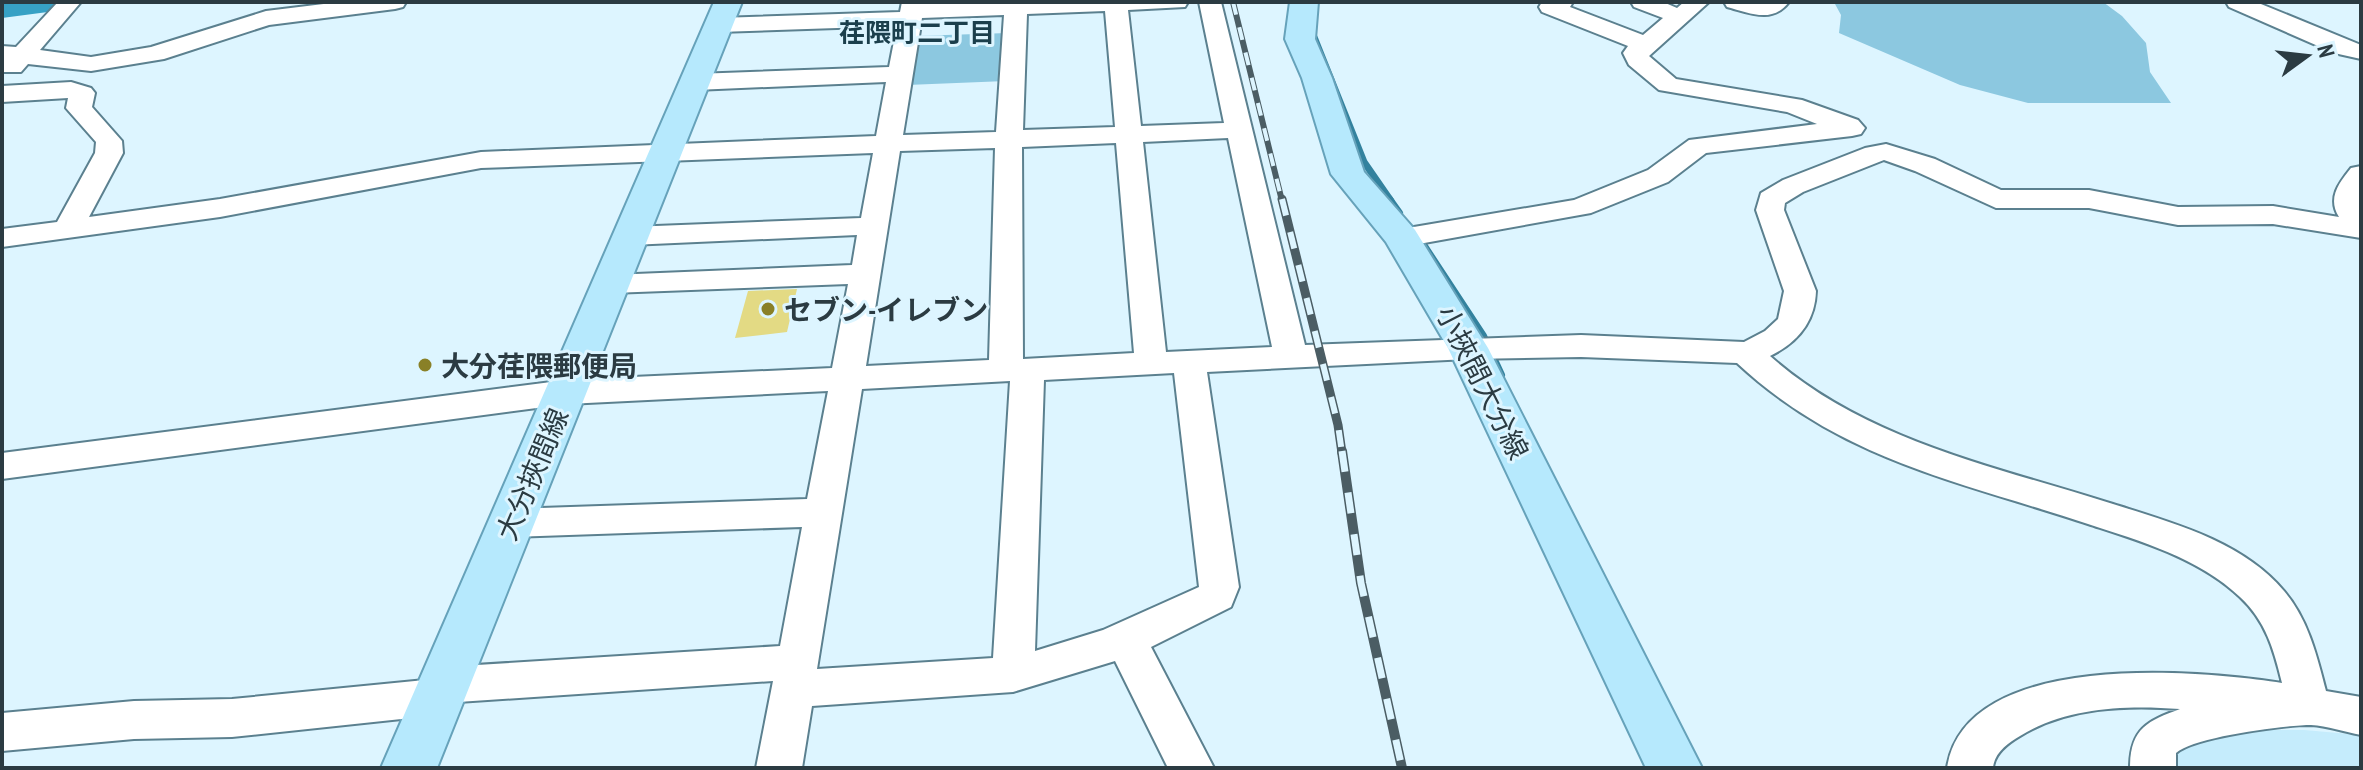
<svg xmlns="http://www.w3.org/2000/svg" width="2363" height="770" font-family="'PT Sans Narrow','Noto Sans JP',sans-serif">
<rect width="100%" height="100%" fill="#ddf5ff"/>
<path fill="#c5ecfc" d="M 2230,730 L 2304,730 L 2361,735 L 2361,768 L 2161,768 L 2163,754 Z"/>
<path fill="#8cc8e0" d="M 1828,2 L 2103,2 L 2122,16 L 2146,43 L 2150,72 L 2171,103 L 2028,103 L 1960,85 L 1839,33 L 1841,15 L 1835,4 Z
M 1008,33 L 1006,81 L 907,85 L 914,36 Z"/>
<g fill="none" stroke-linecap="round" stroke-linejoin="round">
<path stroke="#33829e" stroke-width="7" d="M 1314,37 L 1364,162 L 1391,201"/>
<path stroke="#33829e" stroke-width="8" d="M 1389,199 L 1399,213
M 1416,234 L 1483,336 L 1501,375"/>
<path fill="#37a1c5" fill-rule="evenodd" d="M 2,2 L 68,2 L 63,10 L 2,18 Z"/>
</g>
<path fill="#e3da84" d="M 797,289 L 787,332 L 735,338 L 748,291 Z"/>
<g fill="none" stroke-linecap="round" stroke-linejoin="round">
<defs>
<path id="minor" d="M 58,2 L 81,2 L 40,50 L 91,57 L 151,47 L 266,11 L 340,2 L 406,2 L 403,7 L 395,9 L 269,25 L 164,59 L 91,71 L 28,64 L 21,72 L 3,72 L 2,46 L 16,47 Z
M 902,2 L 1188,2 L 1185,7 L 1128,10 L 1141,126 L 1224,123 L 1199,2 L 1221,2 L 1305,345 L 1581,335 L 1744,342 L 1765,331 L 1778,319 L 1784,291 L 1756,210 L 1761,193 L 1783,180 L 1865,148 L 1886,144 L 1935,159 L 2001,190 L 2089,190 L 2178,207 L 2273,206 L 2339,217 C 2327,198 2339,183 2351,168 L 2361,166 L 2361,238 L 2273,224 L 2178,225 L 2089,208 L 1996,208 L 1915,171 L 1884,160 L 1803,192 L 1785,203 L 1784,210 L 1816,291 C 1815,322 1797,343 1770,356 C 1866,441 1994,466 2113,504 C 2173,523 2242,541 2284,591 C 2308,619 2317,656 2326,691 L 2361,697 L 2361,735 C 2345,732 2327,726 2311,725 C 2285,725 2193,737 2176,753 L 2176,768 L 2130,768 C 2130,729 2147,721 2180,709 C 2126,705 2067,707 2020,736 C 2008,743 1994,753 1993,768 L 1947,768 C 1965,649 2199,670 2282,683 C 2274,650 2266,621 2240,597 C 2199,558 2140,541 2088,524 C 1958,481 1841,460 1737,363 L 1581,357 L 1468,359 L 1207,372 L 1239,587 L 1231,607 L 1151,647 L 1214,768 L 1168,768 L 1115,661 L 1013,692 L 812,706 L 802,768 L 756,768 L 773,681 L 458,702 L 454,710 L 439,715 L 232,737 L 134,739 L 2,751 L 2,713 L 134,701 L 232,699 L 425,680 L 429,672 L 444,667 L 780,646 L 802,527 L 511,537 L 498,533 L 492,523 L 498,513 L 511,509 L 807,499 L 828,391 L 567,404 L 2,479 L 2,453 L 567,380 L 832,368 L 848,284 L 611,293 L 600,291 L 595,284 L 600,277 L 611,275 L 852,265 L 857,235 L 630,245 L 620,242 L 615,236 L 620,230 L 630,227 L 861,218 L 873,153 L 481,168 L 220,217 L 2,247 L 2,229 L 57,222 L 95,153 L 96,142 L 66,108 L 68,98 L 2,102 L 2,86 L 71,82 L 91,88 L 95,93 L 92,107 L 122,141 L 123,153 L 89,217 L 220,199 L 481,152 L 876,136 L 886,82 L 695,90 L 686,87 L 682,82 L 686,77 L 695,74 L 889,67 L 897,26 L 719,32 L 711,30 L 707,25 L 711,20 L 719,18 L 900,12 ZM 1105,11 L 1115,127 L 1023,130 L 1027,14 ZM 1004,15 L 996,132 L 903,135 L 922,18 ZM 1228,138 L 1272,347 L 1166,352 L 1143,142 ZM 1116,143 L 1134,353 L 1023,359 L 1022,147 ZM 995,148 L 989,360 L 866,366 L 900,151 ZM 1174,373 L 1199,587 L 1103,630 L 1035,651 L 1044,380 ZM 1010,381 L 993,658 L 817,669 L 862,389 Z
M 1542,2 L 1573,2 L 1570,7 L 1643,35 L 1663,18 L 1634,7 L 1631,2 L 1663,2 L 1677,8 L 1684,2 L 1709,2 L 1649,56 L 1676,79 L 1802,100 L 1858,120 L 1865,128 L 1861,134 L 1852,136 L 1706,153 L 1668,182 L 1591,213 L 1402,247 L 1392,244 L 1387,238 L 1392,232 L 1402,229 L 1574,200 L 1648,170 L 1689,140 L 1817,124 L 1787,112 L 1659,90 L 1629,65 L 1623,53 L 1628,46 L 1542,12 L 1539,7 Z
M 1724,2 L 1789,2 C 1772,24 1750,13 1727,7 Z
M 2226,2 L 2256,2 L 2361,45 L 2361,59 L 2334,53 L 2229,7 Z"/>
<path id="major" d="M 714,2 L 742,2 L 437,768 L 381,768 Z
M 1290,2 L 1318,2 L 1315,39 L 1332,78 L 1364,172 L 1415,230 L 1488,348 L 1702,768 L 1646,768 L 1448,348 L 1386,242 L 1331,174 L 1302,78 L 1285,39 Z"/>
</defs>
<use href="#minor" stroke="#5b808f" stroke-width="4"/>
<use href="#major" stroke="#66a2ba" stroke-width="4"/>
<use href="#minor" fill="#fff" fill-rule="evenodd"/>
<use href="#major" fill="#b6e9fd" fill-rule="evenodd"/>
<defs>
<path id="rail-far2" d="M 1233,2 L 1282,201"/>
<path id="rail-far1" d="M 1282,199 L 1338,425 L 1342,453"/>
<path id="rail" d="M 1342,451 L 1361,583 L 1402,768"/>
</defs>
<use href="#rail-far2" stroke="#4b5d64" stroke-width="6"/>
<use href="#rail-far1" stroke="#4b5d64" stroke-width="9"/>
<use href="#rail" stroke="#4b5d64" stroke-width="10"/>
<use href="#rail-far2" stroke="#ddf5ff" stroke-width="4" stroke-dasharray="13" stroke-linecap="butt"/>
<use href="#rail-far1" stroke="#ddf5ff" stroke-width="6" stroke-dasharray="17" stroke-linecap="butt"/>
<use href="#rail" stroke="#ddf5ff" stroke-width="7" stroke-dasharray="21" stroke-linecap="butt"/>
</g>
<g fill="#898027" stroke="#ddf5ff" stroke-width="3">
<circle cx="768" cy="309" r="8"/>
<circle cx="425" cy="365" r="8"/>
</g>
<g text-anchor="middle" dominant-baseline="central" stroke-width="6" stroke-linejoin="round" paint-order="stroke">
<g font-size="26" font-weight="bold" fill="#1b3f4c" stroke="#ddf5ff">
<text x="917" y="32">荏隈町二丁目</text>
</g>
<g font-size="28" font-weight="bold" fill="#2b3b42" stroke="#ddf5ff" text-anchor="start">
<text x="784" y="309">セブン-イレブン</text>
<text x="441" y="365">大分荏隈郵便局</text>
</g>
<g font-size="28" fill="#2b3b42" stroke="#ddf5ff">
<text transform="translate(1483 382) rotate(63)">小挾間大分線</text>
<text transform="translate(532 474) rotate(-67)">大分挾間線</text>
</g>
</g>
<rect width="2363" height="770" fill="none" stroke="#2b3b42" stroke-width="8"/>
<g transform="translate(2307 56) rotate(75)" stroke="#ddf5ff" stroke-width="6" paint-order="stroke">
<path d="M0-6L14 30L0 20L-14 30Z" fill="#2b3b42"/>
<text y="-12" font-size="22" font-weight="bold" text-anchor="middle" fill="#2b3b42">N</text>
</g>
</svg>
